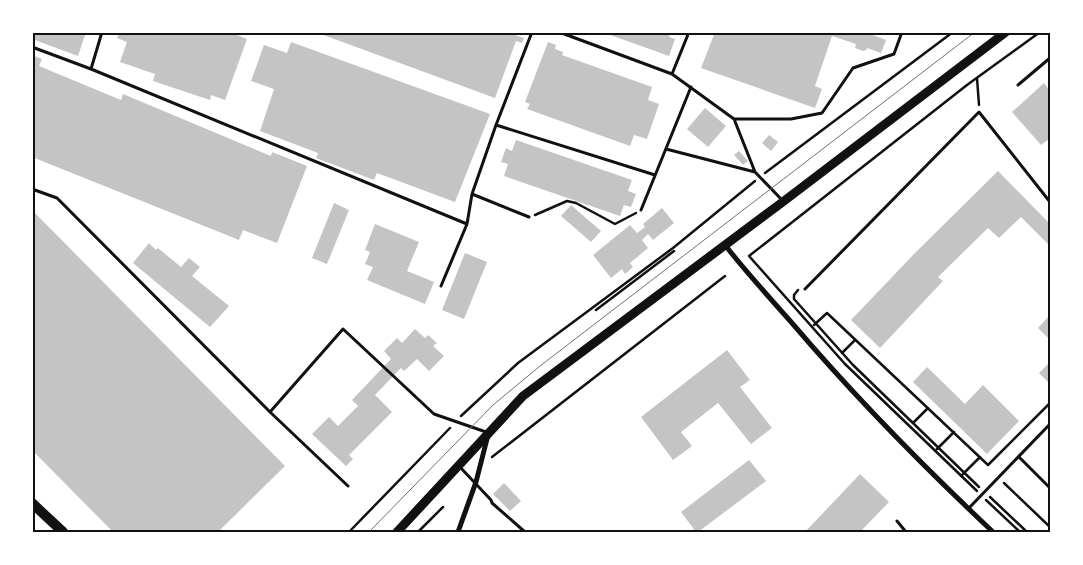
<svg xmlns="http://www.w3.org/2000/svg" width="1083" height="565" font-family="Arial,sans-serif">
<rect width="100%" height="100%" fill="#fff"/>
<path fill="#c4c4c4" d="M 32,32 L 86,32 L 78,56 L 32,39 Z
M 119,32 L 230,32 L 247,39 L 225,100 L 211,95 L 210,100 L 153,81 L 155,74 L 120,62 L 127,42 L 117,38 Z
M 515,32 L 515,35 L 524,38 L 522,43 L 516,41 L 495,98 L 318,33 Z
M 602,32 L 671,32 L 669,37 L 675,39 L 669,56 Z
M 715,32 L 865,32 L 886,40 L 881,53 L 867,48 L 866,50 L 863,51 L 855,48 L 856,44 L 832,36 L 815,86 L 822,89 L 815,108 L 701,68 Z
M 291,42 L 490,114 L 455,202 L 377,173 L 374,180 L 316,158 L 318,153 L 260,131 L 274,89 L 251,81 L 264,45 L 287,53 Z
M 548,42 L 556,45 L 555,49 L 563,52 L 562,55 L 652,87 L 648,100 L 659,104 L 647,139 L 634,135 L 630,146 L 527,109 L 530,104 L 525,102 Z
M 32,55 L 42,59 L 39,66 L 121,100 L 123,94 L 271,156 L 272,152 L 307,166 L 277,243 L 243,230 L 239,240 L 32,157 Z
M 1044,83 L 1050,91 L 1050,142 L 1049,139 L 1041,145 L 1012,112 Z
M 705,108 L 726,126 L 708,147 L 687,129 Z
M 769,135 L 778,142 L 771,151 L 762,143 Z
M 516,140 L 632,180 L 628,191 L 636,194 L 631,207 L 624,205 L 620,216 L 504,176 L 508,164 L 501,162 L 506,148 L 512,151 Z
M 739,151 L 748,161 L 743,165 L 734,155 Z
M 998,171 L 1050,224 L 1050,246 L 1021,217 L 999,238 L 988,228 L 938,277 L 943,281 L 880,348 L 851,320 L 914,254 Z
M 334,203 L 349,210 L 327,264 L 312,258 Z
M 571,205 L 601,231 L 591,242 L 561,216 Z
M 662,208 L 674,223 L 653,240 L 648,234 L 642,240 L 648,248 L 630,263 L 633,267 L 625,274 L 622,269 L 611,278 L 593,255 L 630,225 L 637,233 L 645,227 L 643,224 Z
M 32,210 L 285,466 L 218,532 L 113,532 L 32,450 Z
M 375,224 L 419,242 L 407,271 L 434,282 L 425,304 L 367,280 L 373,267 L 365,264 L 370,252 L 365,250 Z
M 149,243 L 156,250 L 158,248 L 181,267 L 189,258 L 200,267 L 192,276 L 229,306 L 210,327 L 133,263 Z
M 465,253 L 487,262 L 464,319 L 442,310 Z
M 1050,315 L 1050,340 L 1038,328 Z
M 415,329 L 425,338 L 428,335 L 437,343 L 433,346 L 444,356 L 429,371 L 417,359 L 404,371 L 401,368 L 375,395 L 392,412 L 349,455 L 353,459 L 346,466 L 312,434 L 329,417 L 338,426 L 358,406 L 352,400 L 391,359 L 384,351 L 397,338 L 402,343 Z
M 727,350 L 750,380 L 740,387 L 772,428 L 751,444 L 718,403 L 681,432 L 692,446 L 673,460 L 641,417 Z
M 1050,362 L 1050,384 L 1039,373 Z
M 927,367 L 965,404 L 983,385 L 1019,421 L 987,454 L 913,382 Z
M 749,460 L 766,481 L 698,532 L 696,532 L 681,512 Z
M 860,474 L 889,502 L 860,532 L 805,532 Z
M 504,483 L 521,501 L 510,511 L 493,494 Z"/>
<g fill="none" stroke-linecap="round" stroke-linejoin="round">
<path stroke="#111" stroke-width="2.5" d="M 977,78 L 979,105
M 765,173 L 953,32
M 535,215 L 567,201 L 576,203 L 615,224 L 636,213
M 798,290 L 794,295 L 794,299 L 853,365 L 979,487
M 596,310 L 674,251
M 814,325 L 827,313 L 988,465 L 1050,403
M 842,353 L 855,340
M 461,416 L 518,363 L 673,248 L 755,181
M 913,423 L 928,408
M 937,449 L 954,432
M 492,457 L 725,276
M 961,476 L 980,457
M 1004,483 L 1050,527
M 977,491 L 845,364 L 749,256 L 967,85 L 1040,32
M 990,497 L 1027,532
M 986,500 L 1020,532
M 349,532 L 450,428
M 418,532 L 443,507"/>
<path stroke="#111" stroke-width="3" d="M 559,32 L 672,74 L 689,32
M 32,47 L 91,69 L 467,224 L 472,194 L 496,125 L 655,175
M 91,69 L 102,32
M 672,74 L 734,119 L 755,172 L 783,201
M 1018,85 L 1050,58
M 734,119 L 791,119 L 822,113 L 853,68 L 894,54 L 902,32
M 496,125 L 532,32
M 666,149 L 755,172
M 32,189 L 57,198 L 270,412 L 348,486
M 472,194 L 529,217
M 641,210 L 691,87
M 441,286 L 467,224
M 805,289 L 979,112 L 1050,202
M 270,412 L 343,329 L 434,414 L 486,432
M 1019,457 L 1050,488
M 459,466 L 491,500 L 492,503 L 525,532
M 968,509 L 1050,424
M 897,521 L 906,532"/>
<path stroke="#111" stroke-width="5" d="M 725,245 C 746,272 769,297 792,323 C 855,397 923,466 993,532
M 458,532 L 476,482 L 488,435"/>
<path stroke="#111" stroke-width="9" d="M 397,532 L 523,396 L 784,201 L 1006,32"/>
<path stroke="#111" stroke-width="10" d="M 32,503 L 63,532"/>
<path stroke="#707070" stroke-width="1" d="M 369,532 L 493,405 L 540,366 L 975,32"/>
</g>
<rect width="1083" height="565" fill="none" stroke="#ffffff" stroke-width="68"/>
<rect x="34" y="34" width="1015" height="497" fill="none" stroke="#111" stroke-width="2"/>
</svg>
